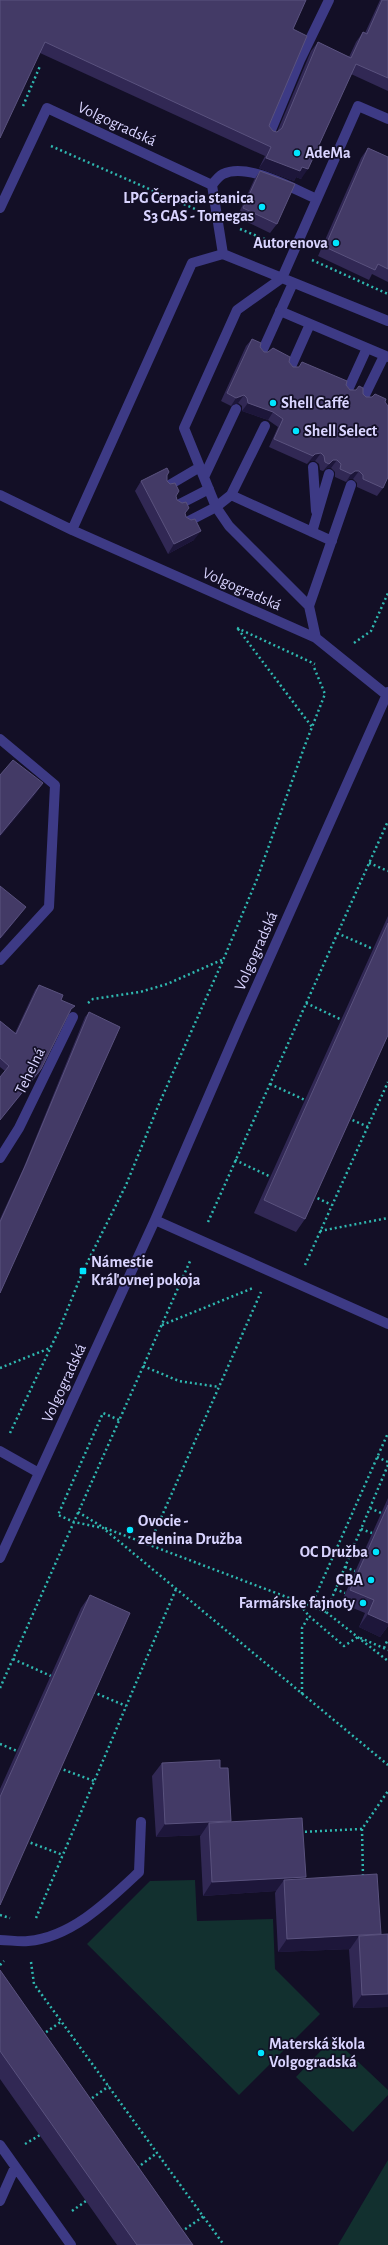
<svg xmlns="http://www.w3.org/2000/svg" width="388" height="2245" font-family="'Alegreya Sans',sans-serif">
<rect width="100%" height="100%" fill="#130f26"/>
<path fill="#12302f" d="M 195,1880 L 197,1921 L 273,1919 L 275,1969 L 320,2014 L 239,2095 L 87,1944 L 150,1881 Z
M 333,2038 L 388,2090 L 388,2095 L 353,2132 L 296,2077 Z
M 388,2160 L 388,2245 L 338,2245 Z"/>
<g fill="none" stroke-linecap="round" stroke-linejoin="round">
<path stroke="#2fb8b0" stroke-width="2.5" stroke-dasharray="2 3" stroke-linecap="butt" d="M 23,106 L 40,66
M 51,146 L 195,209
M 240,229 L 274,243
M 312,260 L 388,294
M 237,628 L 315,664
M 238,629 L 312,727
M 354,643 L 371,631 L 388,593
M 369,863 L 388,871
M 337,933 L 373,949
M 88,1003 L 93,999 L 140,992 L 167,984 L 224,959
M 306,1003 L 342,1020
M 270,1084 L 305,1100
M 348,1118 L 368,1127
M 235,1160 L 271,1177
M 313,1196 L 332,1205
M 208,1222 L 388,821
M 320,1231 L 388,1218
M 305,1265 L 388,1082
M 162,1325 L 253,1288
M 143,1366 L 179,1381 L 219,1387
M 0,1368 L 50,1348
M 119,1420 L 103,1413 L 58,1515 L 74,1522 L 103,1528 L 388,1765
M 10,1433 L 59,1330 L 83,1271 L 126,1185 L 159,1104 L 224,958 L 257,879 L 305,745 L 325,694 L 313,665
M 377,1457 L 388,1462
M 388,1465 L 326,1612 L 388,1661
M 370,1508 L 381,1513
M 78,1512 L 101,1526
M 105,1528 L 326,1612
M 361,1529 L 372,1533
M 149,1545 L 261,1292
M 345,1567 L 355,1571
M 335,1589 L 345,1593
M 297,1601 L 309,1616
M 311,1606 L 388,1433
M 384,1648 L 388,1639
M 13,1659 L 51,1676
M 0,1688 L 191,1259
M 93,1692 L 126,1706
M 302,1694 L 302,1628 L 309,1616 L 344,1646 L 358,1637 L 388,1650
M 0,1744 L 17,1751
M 59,1768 L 94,1781
M 362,1829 L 363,1877
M 300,1832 L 362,1829 L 388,1791
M 26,1841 L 63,1855
M 0,1915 L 10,1918
M 36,1918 L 176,1589
M 31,1962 L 34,1984 L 224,2245
M 0,1965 L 4,1961
M 42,2035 L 62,2021
M 88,2101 L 109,2086
M 25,2144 L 40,2135
M 137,2168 L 157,2153
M 72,2211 L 86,2201
M 181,2232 L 204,2216"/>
<path stroke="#3d3a85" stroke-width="10" d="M 269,135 L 300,60 L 329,0
M 212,185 C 215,181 219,176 223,174 C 248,162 293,189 317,199
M 0,208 L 47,108 L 212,185 L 223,254
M 280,311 L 388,357
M 388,321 L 223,254 L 192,263 L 72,530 L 316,638 L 388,696
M 261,354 L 293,283
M 290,369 L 310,324
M 347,392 L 367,348
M 363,399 L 384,356
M 313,467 L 316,511
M 204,477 L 236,409
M 166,487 L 200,467
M 0,495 L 72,530
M 231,495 L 332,541
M 176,506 L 209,489
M 185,523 L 216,507 L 231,495 L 265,426
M 312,532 L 329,474
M 309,606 L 229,526 L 216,507 L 184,428 L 237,310 L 282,278 L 358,106 L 388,119
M 316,638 L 309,606 L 351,485
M 0,739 L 55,785 L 49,907 L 0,960
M 0,1158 L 19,1128 L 73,1017
M 155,1220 L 388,1324
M 0,1451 L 39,1473
M 0,1558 L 155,1220 L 239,1026 L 388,692
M 0,1940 C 9,1940 19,1942 28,1941 C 72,1937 108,1901 139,1872 L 141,1822
M 0,2145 L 71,2245
M 0,2201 L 15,2167"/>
</g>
<path fill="#312854" d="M 0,0 L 293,29 L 270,123 L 269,126 L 273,131 L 277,132 L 311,51 L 318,42 L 349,57 L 356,42 L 363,32 L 365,33 L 380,0 L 388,0 L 388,91 L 351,74 L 301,179 L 296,177 L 294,181 L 259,168 L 265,156 L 40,53 Z
M 368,148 L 388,157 L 388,282 L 372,274 L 369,280 L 318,256 L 361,158 Z
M 260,171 L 277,224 L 270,233 L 237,217 L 254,180 Z
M 252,339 L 260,347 L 264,352 L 289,362 L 293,367 L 346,385 L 350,390 L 363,394 L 383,488 L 377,496 L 357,487 L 357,483 L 353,479 L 349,479 L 346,482 L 335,477 L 335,472 L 331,468 L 327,468 L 323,471 L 320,470 L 319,464 L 315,461 L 310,461 L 307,464 L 269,447 L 278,427 L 268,420 L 242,411 L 242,406 L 238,403 L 231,406 L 221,401 L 246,346 Z
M 169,472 L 167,476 L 167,481 L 176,496 L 177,500 L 185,513 L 194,540 L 168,554 L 135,491 L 141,481 Z
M 388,916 L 388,1035 L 305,1219 L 296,1232 L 254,1213 Z
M 39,985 L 61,1000 L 71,1011 L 69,1013 L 38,1075 L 5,1071 L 0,1067 L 0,1021 L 15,1033 L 35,990 Z
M 89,1012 L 0,1293 L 0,1219 L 23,1169 L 85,1017 Z
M 388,1498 L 388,1626 L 380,1637 L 359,1627 L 365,1613 L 341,1603 Z
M 90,1595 L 0,1905 L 0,1789 L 81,1608 Z
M 162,1763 L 220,1768 L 230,1822 L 306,1877 L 304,1879 L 381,1935 L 388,1934 L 388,2007 L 353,2008 L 349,1949 L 350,1949 L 278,1952 L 275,1893 L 276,1891 L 203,1896 L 200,1836 L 201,1835 L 156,1837 L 152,1776 Z
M 0,1970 L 193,2245 L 117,2245 L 0,2079 Z"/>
<path fill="#1d163a" d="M 266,158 L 302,167 L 308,169 L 301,179 L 296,177 L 294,181 L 259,168 Z
M 244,395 L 238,403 L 231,406 L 236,398 Z
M 248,403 L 273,412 L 268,420 L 242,411 Z
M 321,453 L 315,461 L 310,461 L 307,464 L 315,454 Z
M 333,460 L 337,460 L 331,468 L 327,468 L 323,471 L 329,464 Z
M 355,471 L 359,471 L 353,479 L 349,479 L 346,482 L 351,474 Z
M 201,531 L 194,540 L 168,554 L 174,544 Z
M 43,783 L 35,795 L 0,837 L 0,835 Z
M 26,907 L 17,919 L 0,940 L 0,938 Z
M 41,1069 L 38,1075 L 0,1120 Z
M 368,1614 L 388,1623 L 388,1626 L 380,1637 L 359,1627 Z
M 231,1821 L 222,1834 L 209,1823 L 201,1835 L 156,1837 L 165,1824 Z
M 306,1877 L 296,1890 L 284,1880 L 276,1891 L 203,1896 L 212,1882 Z
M 381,1934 L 372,1948 L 359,1936 L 350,1949 L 278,1952 L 287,1939 Z
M 388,1994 L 388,2007 L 353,2008 L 362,1995 Z"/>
<path fill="#433a66" stroke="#5a527e" d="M 0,0 L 306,0 L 293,29 L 307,36 L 270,123 L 269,126 L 273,131 L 277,132 L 282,128 L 318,42 L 351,58 L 363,32 L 367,34 L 382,0 L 388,0 L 388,78 L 356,64 L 308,169 L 302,167 L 300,171 L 266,158 L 271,147 L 45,42 L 0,138 Z
M 368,148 L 388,157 L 388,269 L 378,264 L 375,270 L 325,247 Z
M 260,171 L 295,184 L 277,224 L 243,208 Z
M 252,339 L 261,343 L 260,347 L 264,352 L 268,352 L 273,348 L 290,357 L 289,362 L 293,367 L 299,367 L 302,362 L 347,381 L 346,385 L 350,390 L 356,390 L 359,386 L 363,388 L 363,394 L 366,397 L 372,397 L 375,394 L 386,399 L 385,402 L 388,406 L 388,477 L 383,488 L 363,479 L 363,475 L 359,471 L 355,471 L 351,474 L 340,469 L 341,464 L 337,460 L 333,460 L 329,464 L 325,462 L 324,456 L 321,453 L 315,454 L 313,456 L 274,439 L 283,419 L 273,412 L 248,403 L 247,398 L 244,395 L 236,398 L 227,393 Z
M 167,468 L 169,472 L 167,475 L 167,481 L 170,484 L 175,483 L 179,491 L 176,496 L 177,500 L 182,503 L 186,502 L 189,508 L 185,513 L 186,517 L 191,520 L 195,519 L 201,531 L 174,544 L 141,481 Z
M 13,760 L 43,783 L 0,835 L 0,775 Z
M 0,886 L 26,907 L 0,938 Z
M 388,923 L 388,1035 L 305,1219 L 264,1200 Z
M 39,985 L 63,995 L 61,1000 L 75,1006 L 71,1009 L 41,1069 L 0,1120 L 0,1077 L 9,1066 L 0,1058 L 0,1021 L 16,1034 Z
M 89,1012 L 120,1027 L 0,1293 L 0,1222 L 26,1164 Z
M 388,1505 L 388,1623 L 368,1614 L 374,1600 L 350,1590 Z
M 90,1595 L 130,1613 L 0,1905 L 0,1797 Z
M 220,1760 L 220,1768 L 228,1768 L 231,1821 L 165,1824 L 162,1763 Z
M 302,1818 L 306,1877 L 212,1882 L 209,1823 Z
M 377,1874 L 381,1934 L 287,1939 L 284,1880 Z
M 388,1934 L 388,1994 L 362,1995 L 359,1936 Z
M 0,1970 L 193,2245 L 137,2245 L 0,2051 Z"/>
<g fill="#00e5ff" stroke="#130f26" stroke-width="1.5">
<circle cx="297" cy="153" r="4"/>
<circle cx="262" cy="207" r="4"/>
<circle cx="336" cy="243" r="4"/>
<circle cx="273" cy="403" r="4"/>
<circle cx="296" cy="431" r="4"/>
<rect x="79" y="1267" width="8" height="8" rx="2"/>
<circle cx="130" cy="1530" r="4"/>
<circle cx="376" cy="1552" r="4"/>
<circle cx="371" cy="1580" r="4"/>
<circle cx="363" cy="1603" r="4"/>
<circle cx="261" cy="2053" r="4"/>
</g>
<g text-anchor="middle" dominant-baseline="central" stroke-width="3.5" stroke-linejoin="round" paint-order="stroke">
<g font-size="16" fill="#d9d4ff" stroke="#130f26">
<text transform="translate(117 124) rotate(25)">Volgogradská</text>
<text transform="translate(242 589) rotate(24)">Volgogradská</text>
<text transform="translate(256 951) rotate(-66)">Volgogradská</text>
<text transform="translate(30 1071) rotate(-64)">Tehelná</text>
<text transform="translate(64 1383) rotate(-65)">Volgogradská</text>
</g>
<g font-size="16" font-weight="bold" fill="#d9d4ff" stroke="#130f26" text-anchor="start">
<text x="305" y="153">AdeMa</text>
<text x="254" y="198" text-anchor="end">LPG Čerpacia stanica<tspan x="254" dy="18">S3 GAS - Tomegas</tspan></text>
<text x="328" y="243" text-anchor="end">Autorenova</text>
<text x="281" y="403">Shell Caffé</text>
<text x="304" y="431">Shell Select</text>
<text x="91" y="1262">Námestie<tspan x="91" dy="18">Kráľovnej pokoja</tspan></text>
<text x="138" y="1521">Ovocie -<tspan x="138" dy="18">zelenina Družba</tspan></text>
<text x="368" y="1552" text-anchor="end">OC Družba</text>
<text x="363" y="1580" text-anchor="end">CBA</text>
<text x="355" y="1603" text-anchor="end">Farmárske fajnoty</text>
<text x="269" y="2044">Materská škola<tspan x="269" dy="18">Volgogradská</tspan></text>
</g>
</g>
</svg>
